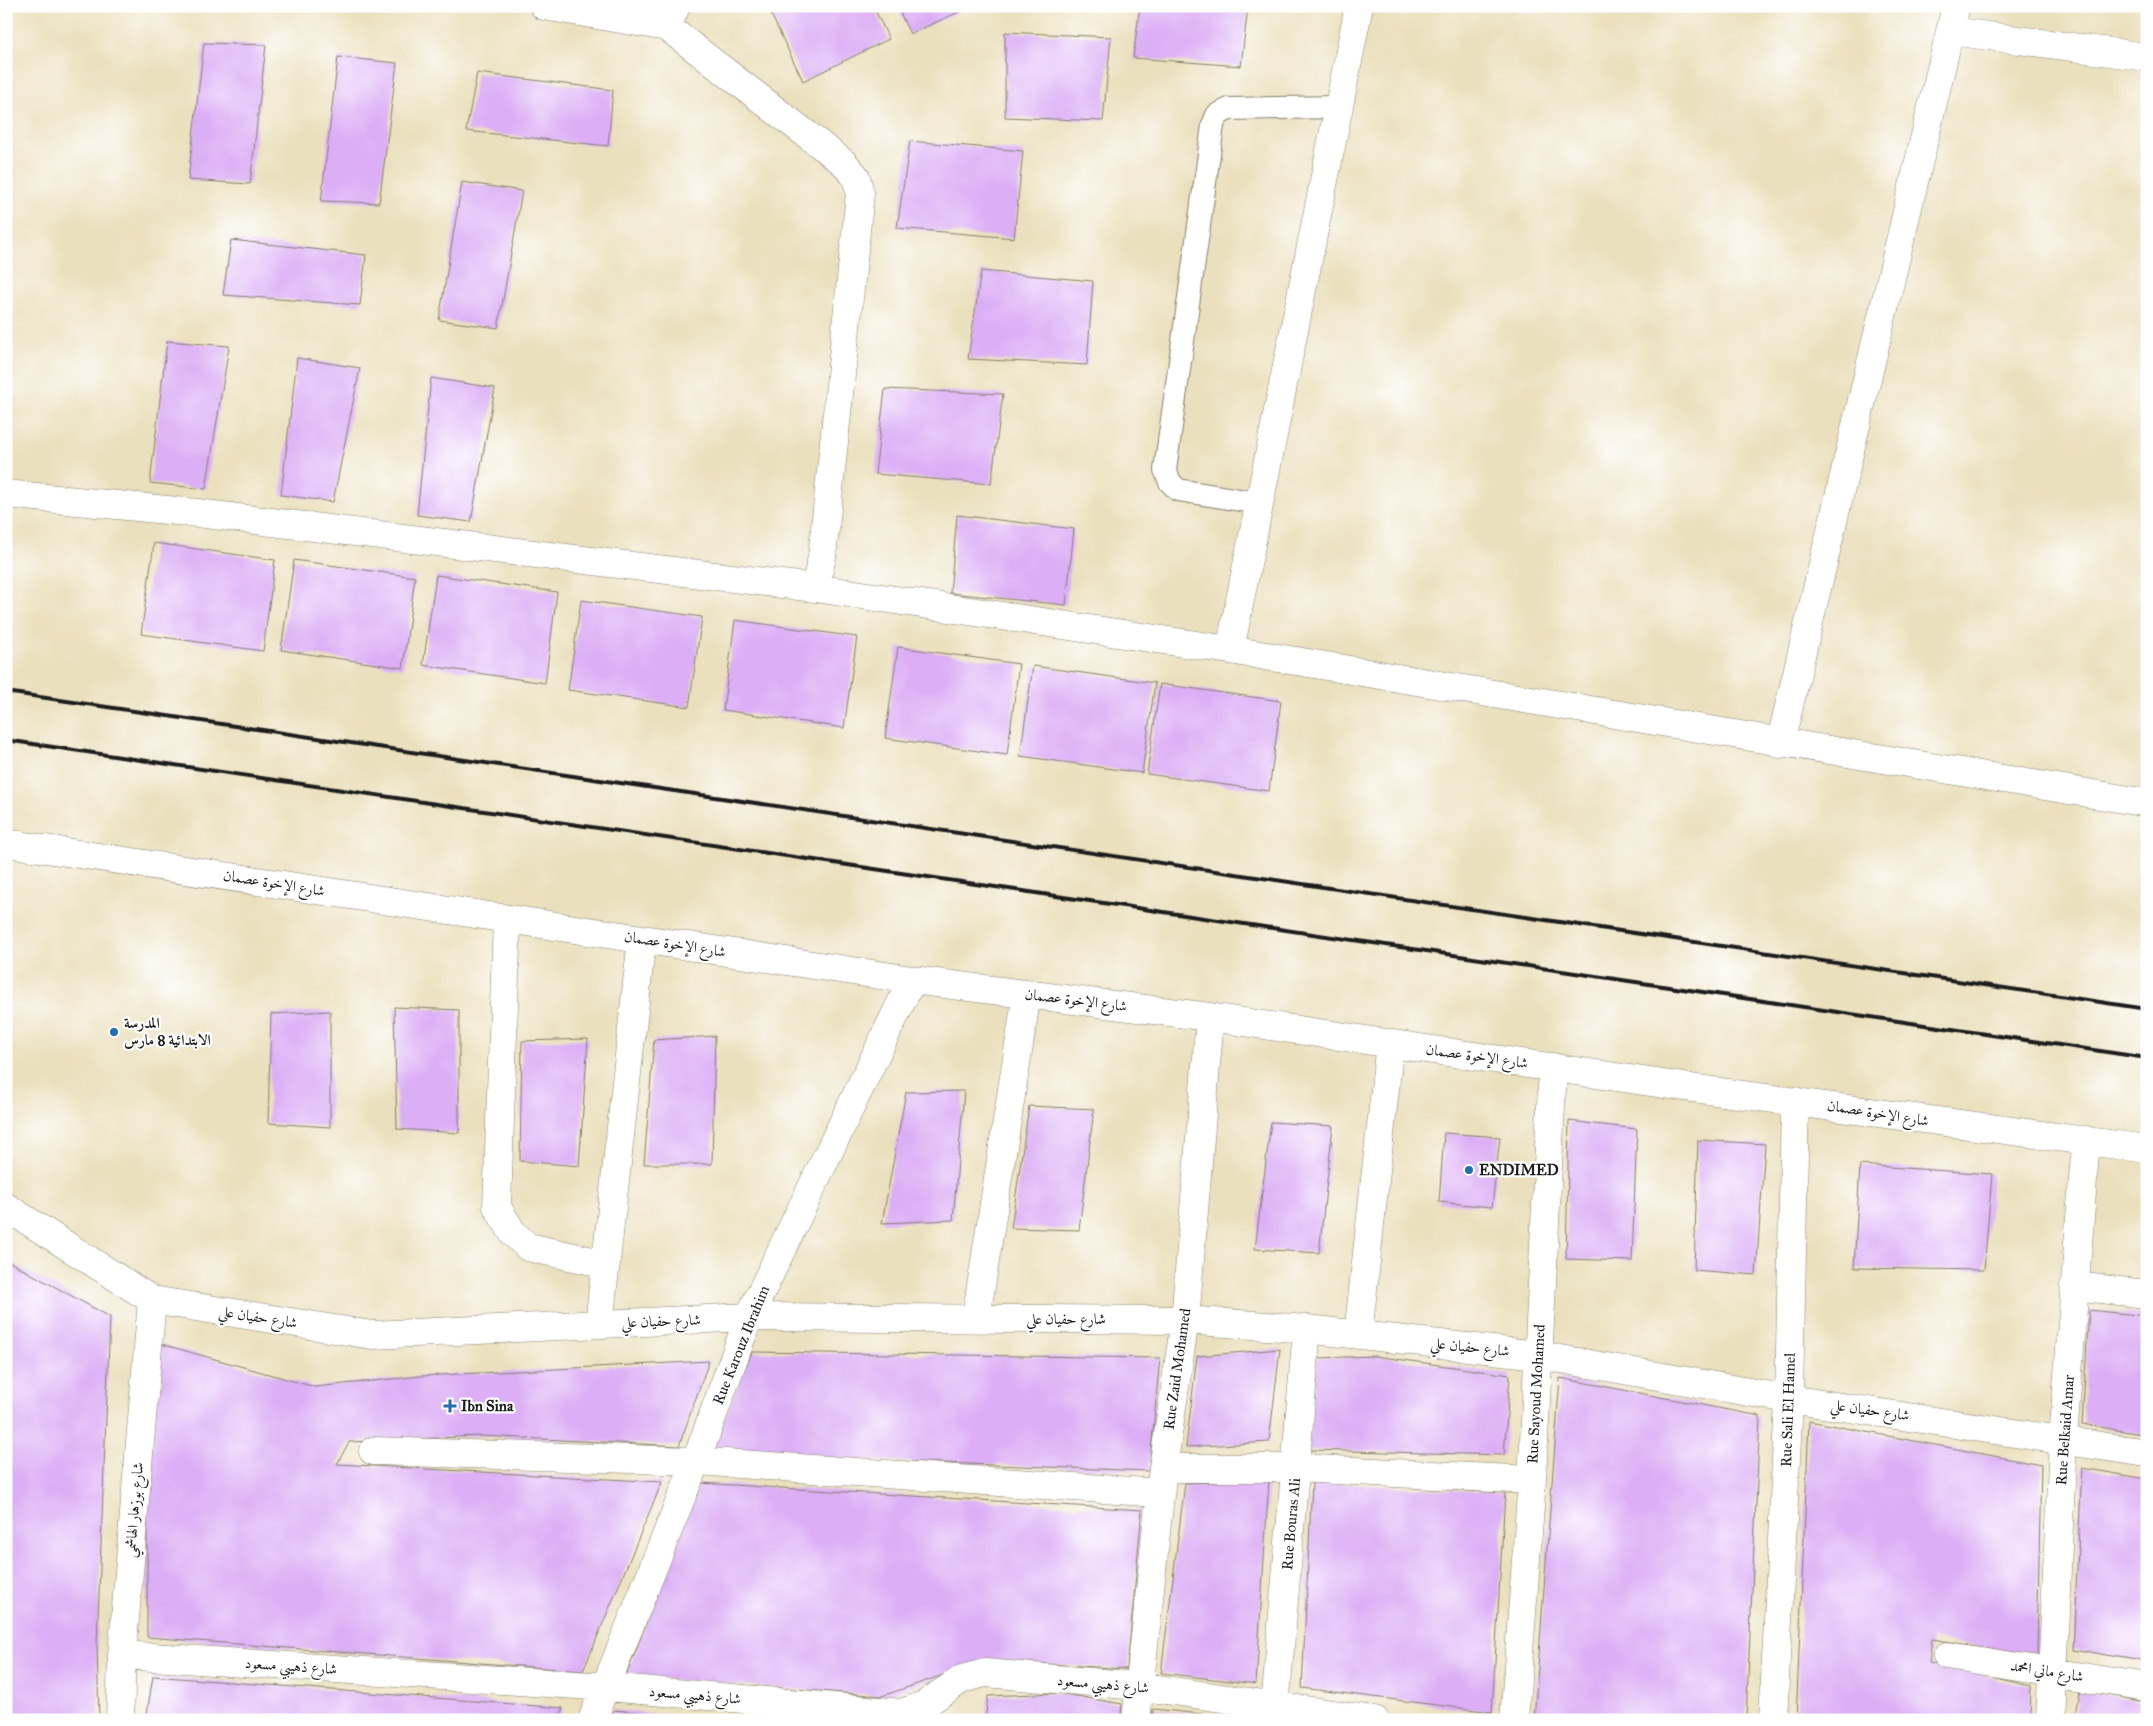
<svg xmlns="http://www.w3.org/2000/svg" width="2153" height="1726" font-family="'IM FELL Great Primer',Amiri,serif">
<rect width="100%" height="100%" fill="#fff"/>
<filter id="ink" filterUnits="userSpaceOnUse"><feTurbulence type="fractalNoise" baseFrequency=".02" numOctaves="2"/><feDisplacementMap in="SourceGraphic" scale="10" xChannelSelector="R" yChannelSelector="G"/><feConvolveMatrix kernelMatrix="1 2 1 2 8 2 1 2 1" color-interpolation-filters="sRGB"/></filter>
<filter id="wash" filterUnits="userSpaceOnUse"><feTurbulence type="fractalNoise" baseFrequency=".0096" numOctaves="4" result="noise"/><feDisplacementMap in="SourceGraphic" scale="20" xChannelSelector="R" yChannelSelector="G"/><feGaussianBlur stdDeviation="1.12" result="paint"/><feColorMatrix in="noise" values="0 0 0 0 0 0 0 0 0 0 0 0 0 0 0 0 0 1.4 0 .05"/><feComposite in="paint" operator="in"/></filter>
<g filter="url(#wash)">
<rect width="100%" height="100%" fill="#ebe0bd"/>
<g id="blocks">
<path fill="#dbaef5" d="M 767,6 L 873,6 L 889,39 L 803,81 Z
M 897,6 L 972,6 L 910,34 Z
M 1140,6 L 1248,6 L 1241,66 L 1133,58 Z
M 1005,32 L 1111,37 L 1103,121 L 1005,117 Z
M 204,43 L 266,45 L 250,184 L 188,180 Z
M 338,57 L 397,63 L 379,203 L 321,201 Z
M 477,73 L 613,90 L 608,146 L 466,131 Z
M 910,141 L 1023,151 L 1014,238 L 897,228 Z
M 462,182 L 522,191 L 498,328 L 439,320 Z
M 231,240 L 366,255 L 360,305 L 223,295 Z
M 981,271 L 1093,281 L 1087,365 L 968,359 Z
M 167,341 L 229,346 L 206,489 L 150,483 Z
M 297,358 L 360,368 L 333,502 L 281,495 Z
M 431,378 L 495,388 L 471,522 L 417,515 Z
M 885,389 L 1003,394 L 991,484 L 875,474 Z
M 957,515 L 1074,529 L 1066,605 L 950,593 Z
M 154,543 L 275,560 L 263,651 L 141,634 Z
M 294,560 L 415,577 L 403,668 L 281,650 Z
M 436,575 L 557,592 L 545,683 L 423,665 Z
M 581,600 L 702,617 L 689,707 L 568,690 Z
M 735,620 L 857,637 L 844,728 L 723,710 Z
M 898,647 L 1019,664 L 1007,755 L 885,738 Z
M 1033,666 L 1155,683 L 1142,773 L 1020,756 Z
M 1160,684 L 1281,701 L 1269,791 L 1147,774 Z
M 394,1007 L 459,1010 L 459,1133 L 397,1129 Z
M 330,1011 L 330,1127 L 268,1123 L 271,1014 Z
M 715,1036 L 712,1164 L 644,1164 L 654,1040 Z
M 588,1039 L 579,1166 L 520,1161 L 522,1041 Z
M 964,1091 L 953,1220 L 882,1223 L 906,1092 Z
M 1029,1106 L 1094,1109 L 1079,1230 L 1011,1228 Z
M 1569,1121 L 1637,1129 L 1632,1261 L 1566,1259 Z
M 1271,1122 L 1333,1126 L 1319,1253 L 1255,1249 Z
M 1444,1133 L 1500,1137 L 1492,1207 L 1439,1202 Z
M 1698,1140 L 1765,1144 L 1756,1275 L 1694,1270 Z
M 1860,1165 L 1992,1174 L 1984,1270 L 1854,1268 Z
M 6,1260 L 110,1317 L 97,1644 L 99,1720 L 6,1720 Z
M 2089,1310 L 2147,1316 L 2147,1435 L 2082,1424 Z
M 161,1344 L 315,1387 L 421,1376 L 709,1361 L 679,1446 L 481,1436 L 349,1442 L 337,1464 L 662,1482 L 583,1671 L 147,1637 L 147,1506 Z
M 1280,1349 L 1269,1442 L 1186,1447 L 1197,1356 Z
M 752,1352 L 1160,1358 L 1149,1471 L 709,1454 Z
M 1375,1356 L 1510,1375 L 1504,1455 L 1308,1450 L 1317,1358 Z
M 1560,1378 L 1760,1416 L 1746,1720 L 1534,1720 Z
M 1809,1421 L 2041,1465 L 2037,1656 L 1932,1639 L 1929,1663 L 2031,1686 L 2030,1720 L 1796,1720 Z
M 2082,1468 L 2147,1479 L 2147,1662 L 2073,1649 Z
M 1269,1480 L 1256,1684 L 1161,1673 L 1185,1483 Z
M 1312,1482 L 1505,1493 L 1492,1712 L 1302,1688 Z
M 700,1483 L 1142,1510 L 1127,1669 L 987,1660 L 882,1696 L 626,1676 Z
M 153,1676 L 563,1708 L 559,1720 L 146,1720 Z
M 2079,1690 L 2147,1702 L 2147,1720 L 2074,1720 Z
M 1059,1693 L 1122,1704 L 1120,1720 L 985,1720 L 988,1696 Z
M 1153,1709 L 1241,1718 L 1241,1720 L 1152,1720 Z
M 614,1710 L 701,1718 L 701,1720 L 609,1720 Z"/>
</g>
</g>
<g filter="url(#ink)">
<use href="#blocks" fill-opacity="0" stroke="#847e6c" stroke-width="1"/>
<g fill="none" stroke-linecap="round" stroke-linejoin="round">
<defs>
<path id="service" d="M 1259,503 L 1178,490 L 1170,482 L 1165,470 L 1213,125 L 1217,115 L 1229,109 L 1338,107"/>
<path id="minor" d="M 667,27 L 844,163 L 856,177 L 860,193 L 822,557 L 815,588
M 1951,31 L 2147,57
M 6,494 L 197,513 L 815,588 L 1230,650 L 2147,803
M 1230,650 L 1359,6
M 1780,744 L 1956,6
M 6,843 L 912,980 L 1210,1017 L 1684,1087 L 2147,1149
M 507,919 L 497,1207 L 513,1233 L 528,1247 L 606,1264
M 6,1207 L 152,1300 L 372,1335 L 749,1317 L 1185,1320 L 1307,1329 L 1538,1355 L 1789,1399 L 2147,1453
M 2074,1286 L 2147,1294
M 976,1318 L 1027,994
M 599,1324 L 642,939
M 1358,1335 L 1390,1043
M 373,1451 L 696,1461 L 1160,1493
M 1163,1468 L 1296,1468 L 1532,1480
M 122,1655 L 607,1687 L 902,1713 L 924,1705 L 962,1679 L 985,1673 L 1138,1686 L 1375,1720
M 1947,1656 L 2147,1687
M 120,1720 L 122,1655 L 152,1300
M 592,1720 L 696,1461 L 749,1317 L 912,980
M 1136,1720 L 1163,1468 L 1185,1320 L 1210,1017
M 1274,1720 L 1307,1329
M 1514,1720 L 1532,1480 L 1553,1067
M 1773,1720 L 1789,1399 L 1795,1101
M 2050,1720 L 2063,1439 L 2086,1140"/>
<path id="tertiary" d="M 544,6 L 667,27 L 676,6"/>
</defs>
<use href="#service" stroke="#847e6c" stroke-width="24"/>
<use href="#minor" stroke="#847e6c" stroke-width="29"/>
<use href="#tertiary" stroke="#847e6c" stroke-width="29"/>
<use href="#service" stroke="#fff" stroke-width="22"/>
<use href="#minor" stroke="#fff" stroke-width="28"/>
<use href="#tertiary" stroke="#fff" stroke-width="28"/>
<path stroke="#1c1c1c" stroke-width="4" d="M 6,692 L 2147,1009
M 6,740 L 2147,1058"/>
</g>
</g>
<g fill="#1f6fb2" stroke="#fff" stroke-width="2">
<circle cx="114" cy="1032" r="5"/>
<circle cx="1469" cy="1170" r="5"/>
<path d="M447.5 1398.5h5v5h5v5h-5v5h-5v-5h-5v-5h5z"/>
</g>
<g text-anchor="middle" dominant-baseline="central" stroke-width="4.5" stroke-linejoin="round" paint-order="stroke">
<g font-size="15" fill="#1c1c1c" stroke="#fff">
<text transform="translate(274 883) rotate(9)">شارع الإخوة عصمان</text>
<text transform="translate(675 944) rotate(9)">شارع الإخوة عصمان</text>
<text transform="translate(1076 1000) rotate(7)">شارع الإخوة عصمان</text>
<text transform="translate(1477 1056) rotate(8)">شارع الإخوة عصمان</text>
<text transform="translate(1878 1113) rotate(9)">شارع الإخوة عصمان</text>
<text transform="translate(258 1317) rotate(9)">شارع حفيان علي</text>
<text x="1066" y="1319">شارع حفيان علي</text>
<text transform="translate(661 1321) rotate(-2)">شارع حفيان علي</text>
<text transform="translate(741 1345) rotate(-68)">Rue Karouz Ibrahim</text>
<text transform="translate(1470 1347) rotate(6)">شارع حفيان علي</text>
<text transform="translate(1177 1369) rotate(-82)">Rue Zaid Mohamed</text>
<text transform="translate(1536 1394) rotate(-87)">Rue Sayoud Mohamed</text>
<text transform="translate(1788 1410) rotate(-88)">Rue Sali El Hamel</text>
<text transform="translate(1870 1410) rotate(8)">شارع حفيان علي</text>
<text transform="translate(2065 1430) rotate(-86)">Rue Belkaid Amar</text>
<text transform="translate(134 1510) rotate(-85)">شارع بوزهار الهاشمي</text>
<text transform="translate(1291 1524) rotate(-85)">Rue Bouras Ali</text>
<text transform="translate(291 1666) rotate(4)">شارع ذهيبي مسعود</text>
<text transform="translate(2047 1671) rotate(9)">شارع ماني امحمد</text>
<text transform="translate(1103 1684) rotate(5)">شارع ذهيبي مسعود</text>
<text transform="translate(695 1695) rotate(5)">شارع ذهيبي مسعود</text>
</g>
<g font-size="15" font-weight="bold" fill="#1c1c1c" stroke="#fff" text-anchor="start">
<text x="124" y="1023">المدرسة<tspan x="124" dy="17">الابتدائية 8 مارس</tspan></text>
<text x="1479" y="1170">ENDIMED</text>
<text x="461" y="1406">Ibn Sina</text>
</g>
</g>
<rect width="2153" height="1726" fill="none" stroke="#fff" stroke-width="25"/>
</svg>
